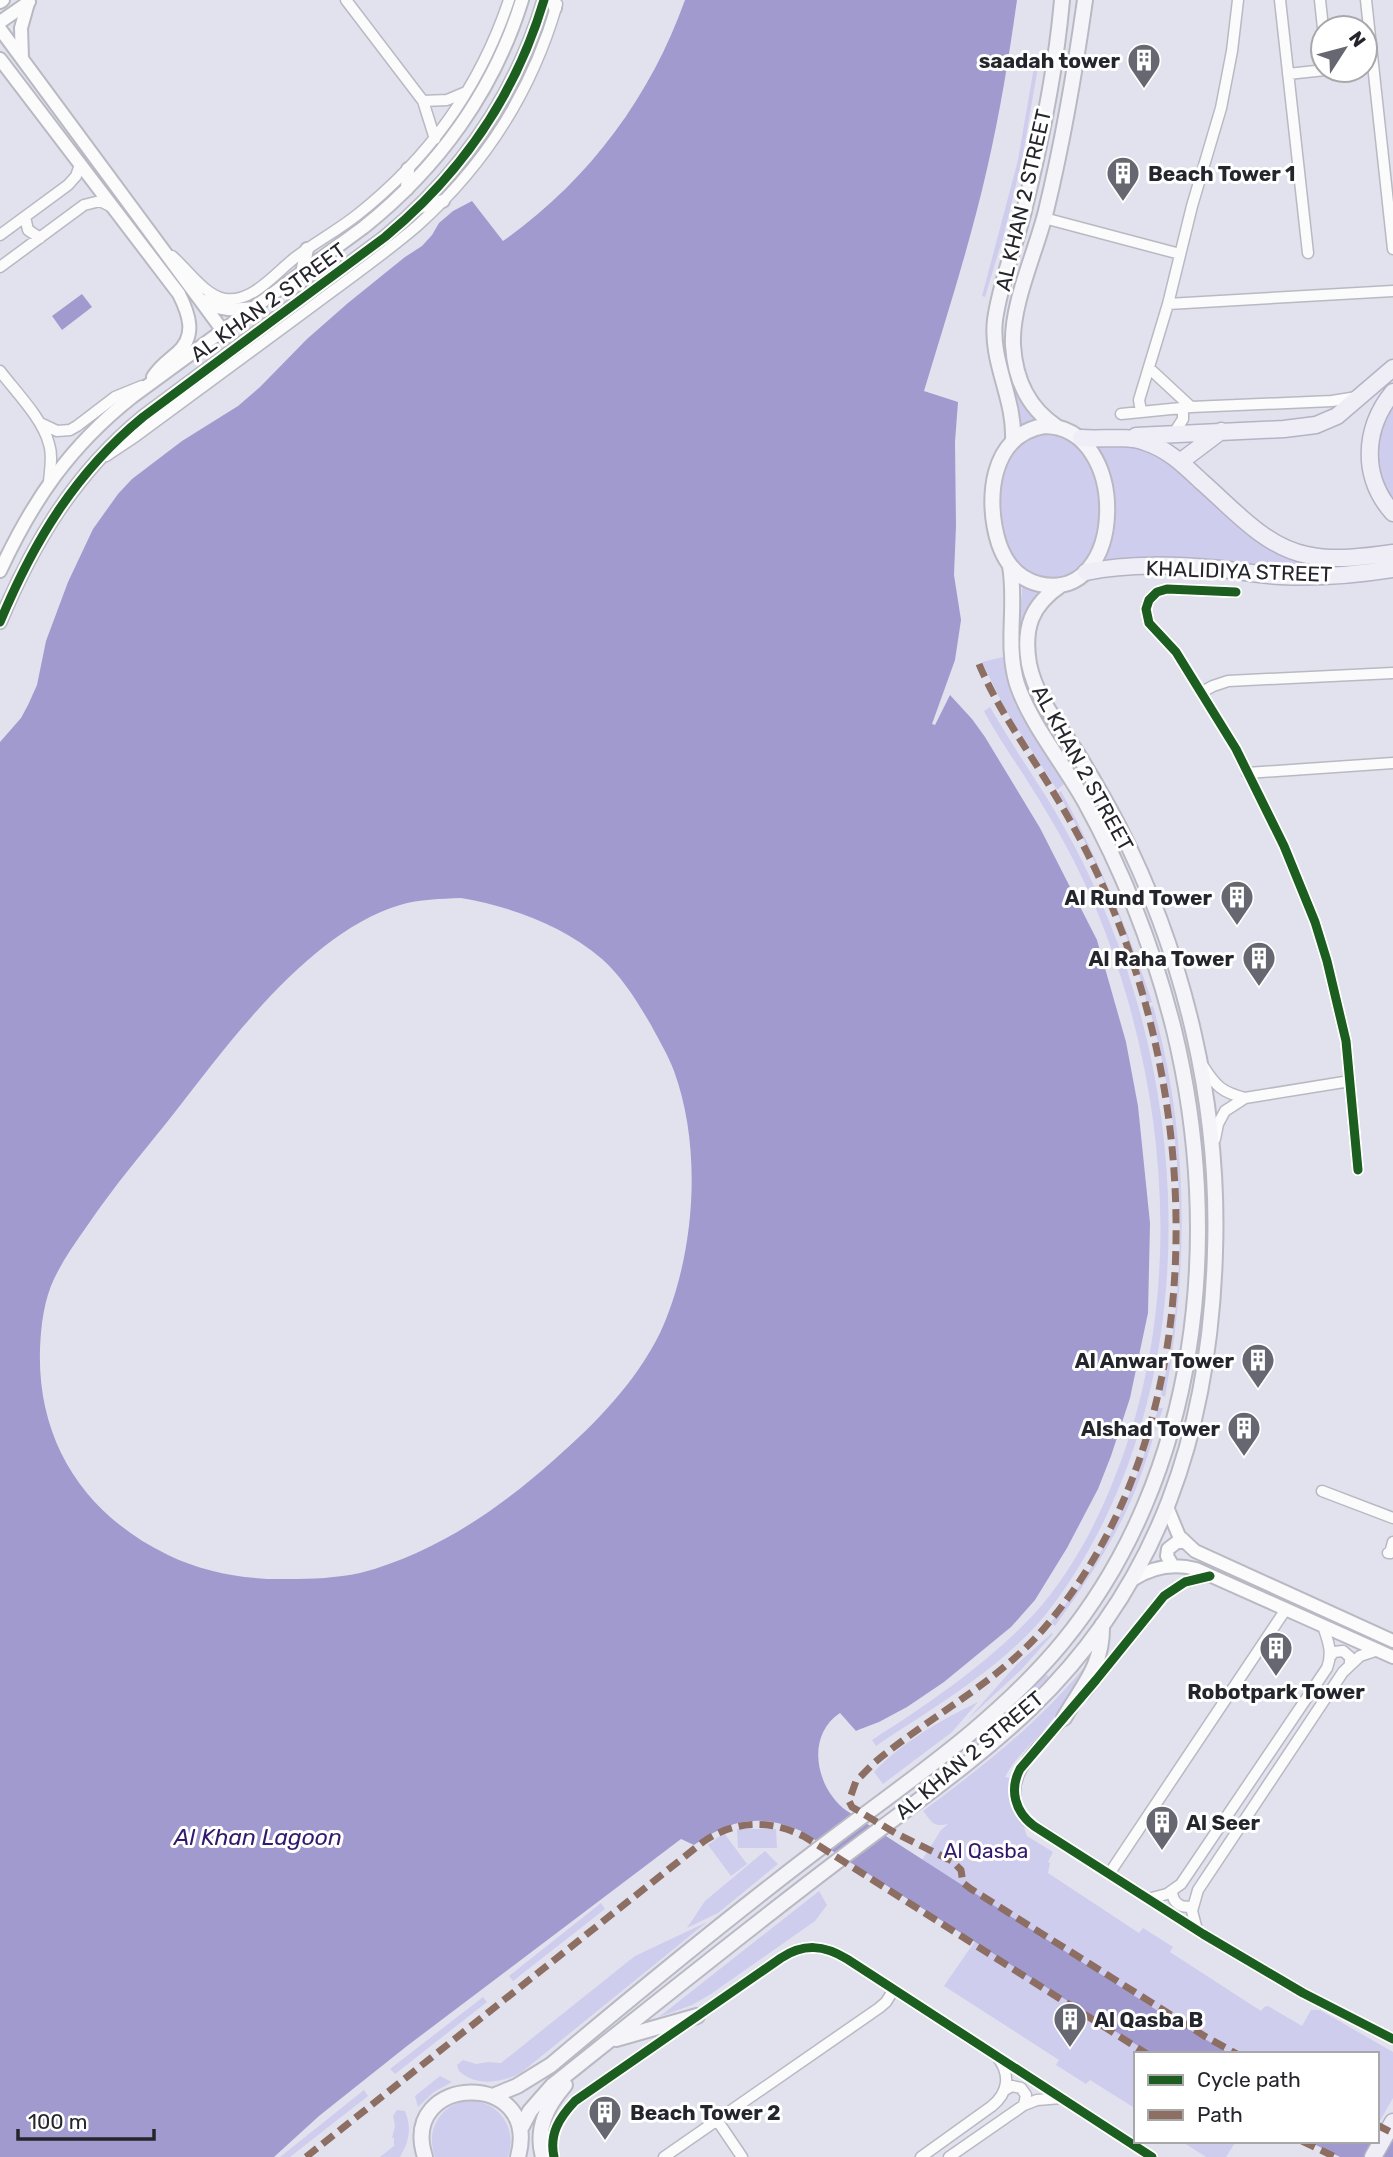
<svg xmlns="http://www.w3.org/2000/svg" width="1393" height="2157" font-family="Rubik,sans-serif">
<rect width="100%" height="100%" fill="#e2e2ee"/>
<path fill="#cecded" d="M 1035,61 L 1039,61 L 1022,160 L 1004,234 L 985,297 L 982,296 L 1018,160 Z
M 1010,363 L 1021,398 L 1036,421 L 1019,428 L 1019,410 L 1004,364 Z
M 1393,402 L 1393,504 C 1386,494 1375,468 1374,456 C 1374,440 1385,415 1393,402 Z
M 1043,433 C 1054,433 1065,436 1074,442 C 1104,461 1108,540 1084,565 C 1073,576 1060,578 1045,577 C 1023,576 1011,558 1006,539 C 994,501 996,444 1043,433 Z
M 1096,444 L 1133,446 L 1160,455 L 1263,543 L 1393,558 L 1393,563 L 1294,571 L 1102,562 L 1110,539 L 1109,478 Z
M 1022,585 L 1039,591 C 1023,609 1018,630 1021,654 L 1017,655 L 1018,615 L 1022,595 Z
M 1003,657 L 1016,702 L 1064,784 L 1057,790 L 1006,711 L 982,662 Z
M 990,707 C 1008,738 1028,768 1047,798 C 1071,837 1092,878 1109,921 C 1186,1109 1194,1345 1100,1529 C 1084,1560 1065,1591 1042,1619 C 997,1671 933,1708 876,1746 L 872,1740 C 930,1703 997,1657 1042,1605 C 1071,1570 1093,1530 1110,1489 C 1188,1305 1170,1085 1094,904 C 1077,864 1056,826 1033,790 C 1018,765 1000,741 986,715 L 984,711 Z
M 1061,791 C 1098,859 1128,929 1152,1002 L 1147,1004 C 1129,930 1096,858 1058,793 Z
M 1153,1006 C 1189,1135 1189,1265 1165,1397 L 1161,1395 C 1191,1269 1184,1132 1149,1007 Z
M 1158,1408 L 1163,1408 C 1153,1436 1146,1464 1135,1491 C 1115,1540 1086,1583 1055,1626 L 1051,1622 C 1104,1561 1138,1485 1158,1408 Z
M 1052,1633 L 1053,1634 L 1021,1670 L 968,1719 L 1017,1664 Z
M 1086,1665 L 1090,1666 C 1075,1688 1061,1710 1044,1730 C 1030,1745 1015,1758 1005,1777 L 1010,1778 C 1010,1790 1010,1803 1015,1814 C 1019,1822 1025,1827 1027,1836 L 1053,1852 L 1048,1862 L 1050,1863 L 1048,1873 L 1139,1933 L 1143,1928 L 1173,1947 L 1170,1952 L 1261,2011 L 1264,2007 L 1268,2006 L 1302,2026 L 1311,2010 L 1320,2010 L 1393,2052 L 1393,2098 L 1377,2126 L 1377,2054 L 1229,2054 L 1158,2011 L 922,1860 L 941,1830 L 948,1824 C 932,1827 933,1823 923,1811 C 983,1766 1038,1724 1086,1665 Z
M 1046,1674 L 1049,1677 L 1011,1716 L 969,1750 L 966,1746 L 1008,1712 Z
M 978,1702 L 952,1732 L 883,1784 L 874,1772 C 902,1742 941,1720 978,1702 Z
M 737,1829 L 776,1829 L 777,1848 L 738,1848 Z
M 724,1833 L 747,1864 L 731,1876 L 708,1845 Z
M 765,1851 L 778,1864 L 718,1913 L 687,1928 L 705,1901 Z
M 819,1891 L 827,1905 L 815,1921 L 711,1994 L 692,2005 L 659,2017 Z
M 601,1903 L 605,1909 L 513,1981 L 509,1976 Z
M 707,1922 L 522,2072 C 503,2083 476,2087 459,2071 L 457,2065 L 463,2060 L 476,2064 L 488,2062 L 501,2063 L 635,1956 Z
M 975,1941 L 1151,2054 L 1136,2054 L 1136,2109 L 1090,2080 L 1086,2084 L 1056,2065 L 1059,2060 L 944,1986 Z
M 483,1997 L 487,2002 L 395,2074 L 390,2069 Z
M 440,2076 L 452,2082 L 434,2092 L 418,2107 L 415,2096 Z
M 364,2090 L 368,2096 L 290,2157 L 280,2157 Z
M 468,2100 C 499,2101 518,2128 508,2157 L 435,2157 C 425,2130 440,2105 468,2100 Z
M 397,2110 L 405,2111 C 412,2128 409,2142 400,2157 L 380,2157 L 394,2146 L 394,2138 L 392,2138 L 395,2126 L 393,2116 Z
M 1185,2141 L 1236,2141 L 1226,2157 L 1206,2157 L 1184,2143 Z"/>
<path fill="#a09acf" fill-rule="evenodd" d="M 685,0 L 1017,0 C 1009,57 1000,113 987,169 C 970,244 946,318 924,391 L 958,402 L 955,442 L 956,526 L 954,575 L 961,620 L 955,660 L 932,724 L 935,725 L 950,695 L 972,719 L 985,737 L 1040,828 L 1097,940 L 1126,1042 L 1138,1106 L 1150,1223 L 1148,1313 L 1130,1398 L 1111,1456 L 1098,1489 L 1067,1548 L 1035,1600 L 1011,1627 L 944,1682 L 907,1707 L 879,1722 L 858,1730 L 856,1731 L 840,1713 C 804,1737 817,1790 847,1811 L 1158,2011 L 1230,2054 L 1151,2054 L 801,1831 C 759,1813 730,1819 694,1845 L 681,1839 L 407,2046 L 319,2116 L 274,2157 L 0,2157 L 0,742 L 21,718 L 28,705 L 37,685 L 46,641 L 68,582 L 93,529 L 118,494 L 132,479 L 182,441 L 238,406 L 260,387 L 307,339 L 348,303 L 405,257 L 422,246 L 432,235 L 439,223 L 453,211 L 472,201 L 503,241 C 588,181 650,98 685,0 ZM 461,898 C 512,907 562,925 602,959 C 622,977 637,1001 651,1025 C 659,1040 668,1055 674,1071 C 703,1150 695,1257 660,1333 C 636,1382 595,1424 555,1459 C 499,1509 434,1554 360,1573 C 337,1578 312,1579 288,1579 C 248,1580 205,1573 168,1555 C 85,1515 37,1442 40,1349 C 41,1325 44,1300 54,1279 C 63,1260 75,1243 87,1226 C 114,1186 145,1150 175,1112 C 231,1040 310,932 400,905 C 419,899 441,899 461,898 Z
M 82,294 L 92,307 L 62,330 L 52,316 Z
M 1377,2129 L 1393,2136 L 1393,2157 L 1340,2157 L 1308,2141 L 1377,2141 Z"/>
<g fill="none" stroke-linecap="round" stroke-linejoin="round">
<defs>
<path id="minor" d="M 346,0 L 423,101 L 435,139
M 1280,0 L 1308,253
M 1320,0 L 1323,28
M 1366,0 L 1393,249
M 1288,74 L 1325,70
M 423,101 L 447,100 L 466,92
M 25,217 L 28,230 L 40,238
M 1044,218 L 1180,254
M 0,235 L 68,185 L 76,176 L 80,165
M 172,256 C 187,269 205,296 225,299 C 253,303 276,272 296,257 C 316,242 338,230 357,215 C 429,158 480,87 509,0
M 0,267 L 84,205 L 100,201 L 110,206
M 1168,304 L 1393,291
M 1149,368 L 1191,407
M 0,371 C 15,391 43,419 49,444 C 53,456 50,469 49,482
M 1141,411 L 1139,400 L 1168,304 L 1192,206 L 1221,108 L 1232,51 L 1238,0
M 1121,414 L 1191,407 L 1332,401 L 1357,397
M 40,423 L 57,431 L 70,430 L 77,426 L 115,397 L 142,386
M 1174,433 L 1183,419 L 1183,408
M 106,456 L 136,436 C 193,394 250,352 307,310 C 344,282 382,256 417,226 C 484,166 532,91 557,4
M 1236,592 L 1167,589 L 1157,592 L 1149,600 L 1146,609 L 1149,623 L 1176,652 L 1236,749 L 1284,846 L 1315,922 L 1327,961 L 1346,1041 L 1358,1170
M 1202,692 L 1213,686 L 1228,681 L 1393,673
M 1247,773 L 1393,763
M 1203,1066 C 1216,1086 1221,1092 1245,1098
M 1215,1139 L 1218,1124 L 1225,1111 L 1245,1098 L 1350,1081
M 1322,1491 L 1393,1518
M 1388,1553 L 1390,1553 L 1393,1542
M 1330,1657 L 1334,1652 L 1343,1651 L 1350,1657 L 1350,1663
M 1084,1695 L 1164,1596 L 1185,1582 L 1210,1576
M 1068,1714 C 1043,1744 990,1782 1028,1822 L 1203,1934 L 1303,1993 L 1393,2039
M 1109,1874 L 1286,1609
M 1172,1892 C 1173,1903 1181,1909 1192,1906
M 1148,1899 L 1167,1894 L 1181,1884 L 1327,1668 C 1333,1652 1328,1641 1323,1626
M 1197,1930 L 1192,1911 L 1198,1890 L 1343,1672 L 1360,1656 L 1378,1650
M 1005,2090 L 1012,2086 L 1021,2088 L 1026,2095 L 1024,2105
M 717,2120 L 742,2157
M 554,2157 C 549,2134 559,2118 575,2101 L 781,1958 C 804,1943 824,1945 847,1959 L 1152,2157
M 664,2157 L 879,2008 L 886,2002 L 894,1989
M 921,2157 L 992,2106 C 1008,2093 1011,2075 998,2058
M 949,2157 L 1024,2105 L 1037,2100 L 1061,2098"/>
<path id="tertiary" d="M 553,0 L 555,8
M 0,2 L 3,0
M 0,22 L 29,2
M 0,29 L 223,331
M 22,58 L 21,28 L 28,3
M 0,59 L 179,294 C 189,314 197,336 177,353 C 168,361 160,366 153,377
M 407,189 L 408,169
M 420,207 L 443,201
M 302,273 L 307,249
M 204,301 C 220,311 235,310 254,308
M 0,571 C 33,500 70,446 132,397 L 364,227 C 438,168 494,91 522,0
M 0,622 C 34,541 75,473 143,417 L 385,237 C 461,174 516,94 544,0
M 1167,1507 L 1179,1536 L 1195,1551 L 1393,1641
M 1173,1566 L 1167,1556 L 1168,1549 L 1177,1542 L 1185,1542
M 1132,1580 C 1152,1567 1173,1563 1196,1569 L 1393,1657"/>
<path id="secondary" d="M 1044,426 C 1131,426 1127,605 1039,584 C 1018,579 1006,564 999,544 C 985,501 990,435 1044,426 Z
M 1057,427 C 1028,408 1015,380 1013,345 C 1011,304 1036,252 1046,211 C 1063,141 1075,71 1085,0
M 1013,440 C 1015,398 990,362 995,320 C 1000,283 1015,247 1024,211 C 1041,142 1056,71 1062,0
M 1064,1718 C 1083,1685 1103,1666 1102,1625
M 616,2039 L 697,2016
M 493,2096 L 517,2086 L 551,2065 C 639,1991 728,1918 820,1848 C 904,1784 994,1725 1062,1643 C 1200,1475 1224,1236 1174,1030 C 1154,950 1124,873 1085,802 C 1064,764 1030,723 1017,684 C 1005,644 1017,606 1010,566
M 520,2130 L 530,2111 L 552,2086 C 646,2011 739,1936 835,1863 C 900,1813 970,1766 1030,1709 C 1160,1584 1210,1429 1215,1252 C 1220,1105 1185,956 1118,825 C 1105,800 1091,776 1077,753 C 1059,725 1036,698 1029,664 C 1023,628 1031,605 1061,585
M 425,2157 C 398,2073 542,2069 518,2157
M 543,2157 C 535,2128 547,2106 565,2085"/>
<path id="primary" d="M 1393,392 C 1363,429 1361,477 1393,513
M 1136,436 L 1284,429 L 1316,425 L 1337,416 L 1393,368
M 1081,438 C 1101,440 1126,435 1145,442 C 1168,449 1185,466 1202,482 C 1233,509 1265,547 1307,555 C 1335,561 1365,557 1393,553
M 1180,462 L 1221,431
M 1086,572 C 1130,563 1176,565 1221,569 C 1240,571 1260,575 1280,576 C 1318,578 1356,575 1393,569
M 1373,2157 L 1393,2122"/>
</defs>
<use href="#minor" stroke="#b9b9c3" stroke-width="13"/>
<use href="#tertiary" stroke="#b9b9c3" stroke-width="16"/>
<use href="#secondary" stroke="#b9b9c3" stroke-width="18"/>
<use href="#primary" stroke="#b4b3c3" stroke-width="19"/>
<use href="#minor" stroke="#fbfbfc" stroke-width="10"/>
<use href="#tertiary" stroke="#fbfbfc" stroke-width="12"/>
<use href="#secondary" stroke="#f5f5f9" stroke-width="14"/>
<use href="#primary" stroke="#efeef6" stroke-width="16"/>
<path stroke="#8d6e63" stroke-width="7" stroke-dasharray="14 7" stroke-linecap="butt" d="M 979,664 C 999,712 1029,751 1055,795 C 1077,831 1096,868 1112,907 C 1205,1128 1208,1435 1046,1626 C 998,1683 931,1715 874,1763 L 856,1781 L 849,1801 L 852,1807 L 897,1834 L 952,1861 L 961,1870 L 963,1883 L 971,1889 L 1206,2037 L 1237,2054
M 1377,2125 L 1393,2133
M 1302,2141 L 1335,2157
M 306,2157 L 703,1842 C 734,1820 771,1819 805,1837 L 1147,2054"/>
<defs>
<path id="cycleway" d="M 1236,592 L 1167,589 L 1157,592 L 1149,600 L 1146,609 L 1149,623 L 1176,652 L 1236,749 L 1284,846 L 1315,922 L 1327,961 L 1346,1041 L 1358,1170
M 0,622 C 34,541 75,473 143,417 L 385,237 C 461,174 516,94 544,0
M 1210,1576 L 1185,1582 L 1164,1596 L 1096,1680 L 1020,1769 C 1009,1790 1015,1812 1034,1826 L 1203,1934 L 1303,1993 L 1393,2039
M 554,2157 C 549,2134 559,2118 575,2101 L 781,1958 C 804,1943 824,1945 847,1959 L 1152,2157"/>
</defs>
<use href="#cycleway" stroke="#fff" stroke-width="13"/>
<use href="#cycleway" stroke="#1b5e20" stroke-width="9"/>
</g>
<defs>
<symbol id="building-pin" viewBox="-11 -11 22 30"><path d="M0 17L-7.5 6A9.5 9.5 0 1 1 7.5 6Z" fill="#676771" stroke="#fff"/><path d="M-4-6H4V6H1V3H-1V6H-4ZM-2.5-4.3h1.7v1.8h-1.7ZM.8-4.3h1.7v1.8H.8ZM-2.5-1h1.7V.8h-1.7ZM.8-1h1.7V.8H.8Z" fill="#fff"/></symbol>
</defs>
<g fill-rule="evenodd">
<use href="#building-pin" x="1125" y="41" width="38" height="52"/>
<use href="#building-pin" x="1104" y="154" width="38" height="52"/>
<use href="#building-pin" x="1218" y="878" width="38" height="52"/>
<use href="#building-pin" x="1240" y="939" width="38" height="52"/>
<use href="#building-pin" x="1239" y="1341" width="38" height="52"/>
<use href="#building-pin" x="1225" y="1409" width="38" height="52"/>
<use href="#building-pin" x="1257" y="1629" width="38" height="52"/>
<use href="#building-pin" x="1143" y="1803" width="38" height="52"/>
<use href="#building-pin" x="1051" y="2000" width="38" height="52"/>
<use href="#building-pin" x="586" y="2093" width="38" height="52"/>
</g>
<g text-anchor="middle" dominant-baseline="central" stroke-width="6" stroke-linejoin="round" paint-order="stroke">
<g font-size="21" font-weight="bold" fill="#25252d" stroke="#fff" text-anchor="end">
<text x="1120" y="60">saadah tower</text>
<text x="1148" y="173" text-anchor="start">Beach Tower 1</text>
<text x="1212" y="897">Al Rund Tower</text>
<text x="1234" y="958">Al Raha Tower</text>
<text x="1234" y="1360">Al Anwar Tower</text>
<text x="1220" y="1428">Alshad Tower</text>
<text x="1276" y="1691" text-anchor="middle">Robotpark Tower</text>
<text x="1186" y="1822" text-anchor="start">Al Seer</text>
<text x="1094" y="2019" text-anchor="start">Al Qasba B</text>
<text x="630" y="2112" text-anchor="start">Beach Tower 2</text>
</g>
<g font-size="21" fill="#25252d" stroke="#fff">
<text transform="translate(1023 200) rotate(-77)">AL KHAN 2 STREET</text>
<text transform="translate(268 302) rotate(-36)">AL KHAN 2 STREET</text>
<text transform="translate(1239 571) rotate(2)">KHALIDIYA STREET</text>
<text transform="translate(1083 768) rotate(61)">AL KHAN 2 STREET</text>
<text transform="translate(969 1755) rotate(-40)">AL KHAN 2 STREET</text>
</g>
<g font-size="21" fill="#30196d" stroke="#fff">
<text x="986" y="1850">Al Qasba</text>
</g>
<g font-size="23" font-style="italic" fill="#31196e" stroke="#fff">
<text x="258" y="1837">Al Khan Lagoon</text>
</g>
</g>
<rect x="1134" y="2052" width="245" height="91" fill="#ffffff" stroke="#a8a8ab" stroke-width="2"/>
<rect x="1148" y="2075" width="35" height="10" fill="#1b5e20" stroke="#a8a8ab" stroke-width="2"/>
<text x="1197" y="2087" font-size="21" fill="#25252d">Cycle path</text>
<rect x="1148" y="2110" width="35" height="10" fill="#8d6e63" stroke="#a8a8ab" stroke-width="2"/>
<text x="1197" y="2122" font-size="21" fill="#25252d">Path</text>
<g transform="translate(1344 49) rotate(54)"><circle r="33" fill="#ffffff" stroke="#a8a8ab" stroke-width="2"/>
<path d="M0-5L12 26L0 18L-12 26Z" fill="#676771"/>
<text y="-10" font-size="19" font-weight="bold" text-anchor="middle" fill="#25252d">N</text>
</g>
<path d="M18 2129v10h136v-10" fill="none" stroke="#25252d" stroke-width="3.5"/>
<text x="28" y="2129" font-size="21" fill="#25252d" stroke="#ffffff" stroke-width="5" paint-order="stroke">100 m</text>
</svg>
